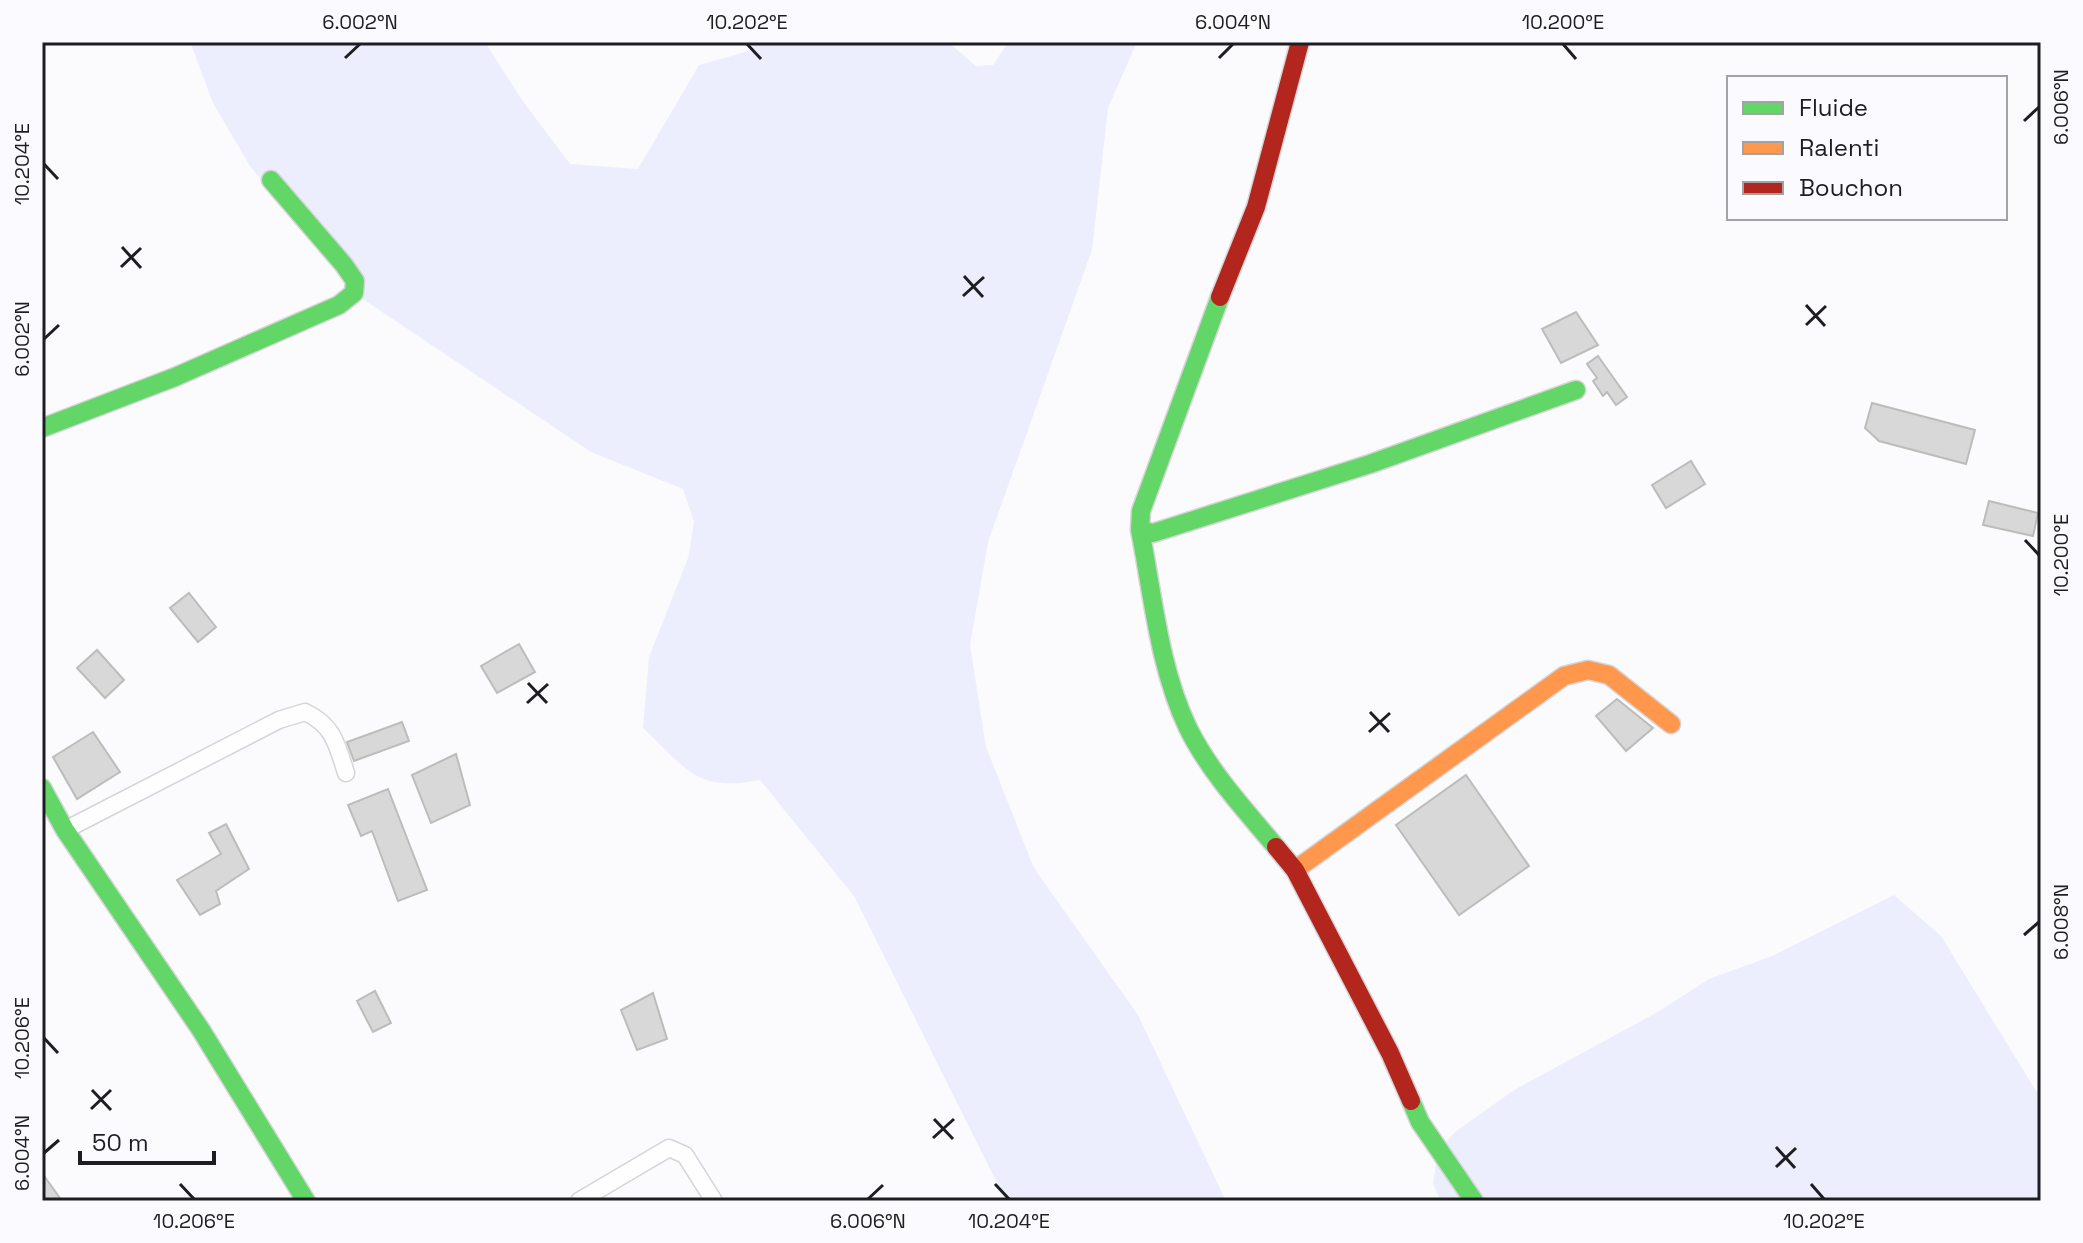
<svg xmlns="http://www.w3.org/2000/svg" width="2083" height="1243" font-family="'Space Grotesk',sans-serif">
<rect width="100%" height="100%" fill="#fbfbfe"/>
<path fill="#eceefd" d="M 190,42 L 485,42 L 522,100 L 570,164 L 638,169 L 699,65 L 749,51 L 758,42 L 948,42 L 976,66 L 993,65 L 1008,42 L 1137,42 L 1108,108 L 1092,250 L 988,542 L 970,645 L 986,747 L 1034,868 L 1138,1015 L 1226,1201 L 1006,1201 L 854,896 L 760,780 C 696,793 686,768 643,728 L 649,657 L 688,558 L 694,522 L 683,489 L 591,452 L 354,293 L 250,166 L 213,103 Z
M 1894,895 L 1941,936 L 2041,1099 L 2041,1201 L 1441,1201 L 1433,1184 L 1438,1151 L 1455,1132 L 1514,1090 L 1656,1013 L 1709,979 L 1772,956 Z"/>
<path fill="#d9d8d8" stroke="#bcbcbb" stroke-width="2" d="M 1576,312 L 1598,345 L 1561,363 L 1542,329 Z
M 1598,356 L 1627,397 L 1616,405 L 1607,392 L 1603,396 L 1593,381 L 1597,378 L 1587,364 Z
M 1872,403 L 1975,430 L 1966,464 L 1879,441 L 1865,428 Z
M 1691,461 L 1705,484 L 1666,508 L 1652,485 Z
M 1989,501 L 2038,513 L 2033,536 L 1983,525 Z
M 189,593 L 216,627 L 198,642 L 170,608 Z
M 519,644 L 535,672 L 497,693 L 481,666 Z
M 97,650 L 124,680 L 105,698 L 77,668 Z
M 1617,699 L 1653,728 L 1626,751 L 1596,716 Z
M 402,722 L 409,741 L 354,761 L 347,742 Z
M 93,732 L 120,772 L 77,799 L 53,757 Z
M 456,754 L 470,805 L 431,823 L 412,775 Z
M 1466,775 L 1529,866 L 1459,915 L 1396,825 Z
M 388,789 L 427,890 L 398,901 L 372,831 L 361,836 L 348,805 Z
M 226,824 L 249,869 L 216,891 L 220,904 L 200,915 L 177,880 L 221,854 L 209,833 Z
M 375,991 L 391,1023 L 373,1032 L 357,1001 Z
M 653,993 L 667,1039 L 637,1050 L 621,1010 Z
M 42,1173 L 62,1201 L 42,1201 Z"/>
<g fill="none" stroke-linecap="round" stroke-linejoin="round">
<defs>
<path id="street" d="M 65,830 L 279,720 L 305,712 C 333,725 337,744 346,773
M 579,1201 L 669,1148 L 685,1155 L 714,1201"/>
<path id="fast" d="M 1220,297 L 1141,511 L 1140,530 C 1153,595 1159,668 1188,728 C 1209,771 1245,810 1276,847
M 42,428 L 175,377 L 339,305 L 354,293 L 355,281 L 344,265 L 271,180
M 1140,530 L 1153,533 L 1370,464 L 1576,390
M 42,788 L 65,830 L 201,1030 L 306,1201
M 1411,1101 L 1420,1122 L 1474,1201"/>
<path id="slow" d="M 1295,870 L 1564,676 L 1588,670 L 1609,675 L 1671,724"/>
<path id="jam" d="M 1220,297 L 1256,207 L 1300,42
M 1276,847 L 1295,870 L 1390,1053 L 1411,1101"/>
</defs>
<use href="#street" stroke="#d5d5d8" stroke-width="19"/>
<use href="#fast" stroke="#d5d5d8" stroke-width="21"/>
<use href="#slow" stroke="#d5d5d8" stroke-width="21"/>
<use href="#jam" stroke="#d5d5d8" stroke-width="21"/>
<use href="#street" stroke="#fefeff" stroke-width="16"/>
<use href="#fast" stroke="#63d668" stroke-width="18"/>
<use href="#slow" stroke="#ff974d" stroke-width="18"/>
<use href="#jam" stroke="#b3261e" stroke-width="18"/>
</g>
<path fill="none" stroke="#1e1e22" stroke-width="3" d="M 747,44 L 761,59M 1563,44 L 1576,59M 345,58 L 360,44M 1219,58 L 1233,44M 2024,121 L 2039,107M 44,164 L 58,179M 122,247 L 141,268M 121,267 L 141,248M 964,276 L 983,297M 963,296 L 984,277M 1806,305 L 1825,326M 1806,325 L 1826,306M 44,339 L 59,325M 2025,540 L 2039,555M 528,683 L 547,703M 527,703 L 548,684M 1370,712 L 1389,732M 1369,732 L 1390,713M 2024,935 L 2039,922M 44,1038 L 58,1053M 92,1090 L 111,1110M 91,1109 L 111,1090M 934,1119 L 953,1139M 933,1138 L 954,1119M 1776,1147 L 1795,1168M 44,1153 L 59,1140M 1776,1167 L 1796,1148M 180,1184 L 194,1199M 995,1184 L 1009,1199M 1811,1184 L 1824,1199M 868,1199 L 883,1185"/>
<rect width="2083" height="1243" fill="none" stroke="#fafaff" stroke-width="88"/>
<rect x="1727" y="76" width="280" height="144" fill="#fafaff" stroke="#a2a2a7" stroke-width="2"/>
<rect x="1743" y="102" width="40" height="12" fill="#63d668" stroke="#a2a2a7" stroke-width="2"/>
<text x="1799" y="116" font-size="24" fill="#1e1e22">Fluide</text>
<rect x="1743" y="142" width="40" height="12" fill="#ff974d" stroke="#a2a2a7" stroke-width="2"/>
<text x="1799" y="156" font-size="24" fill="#1e1e22">Ralenti</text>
<rect x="1743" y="182" width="40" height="12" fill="#b3261e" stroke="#a2a2a7" stroke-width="2"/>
<text x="1799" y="196" font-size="24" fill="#1e1e22">Bouchon</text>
<path d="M80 1151v12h134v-12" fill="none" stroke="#1e1e22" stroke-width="4"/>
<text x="92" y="1151" font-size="24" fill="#1e1e22" stroke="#fafaff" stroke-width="6" paint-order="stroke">50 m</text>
<rect x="44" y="44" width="1995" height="1155" fill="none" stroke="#1e1e22" stroke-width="3"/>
<g font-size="20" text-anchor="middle" fill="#1e1e22">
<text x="360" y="29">6.002°N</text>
<text x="747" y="29">10.202°E</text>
<text x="1233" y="29">6.004°N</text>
<text x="1563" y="29">10.200°E</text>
<text transform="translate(2061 107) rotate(-90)" y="7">6.006°N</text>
<text transform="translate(22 164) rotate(-90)" y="7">10.204°E</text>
<text transform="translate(22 339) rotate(-90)" y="7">6.002°N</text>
<text transform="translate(2061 555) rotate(-90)" y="7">10.200°E</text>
<text transform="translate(2061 922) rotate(-90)" y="7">6.008°N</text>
<text transform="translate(22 1038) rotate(-90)" y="7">10.206°E</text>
<text transform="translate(22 1153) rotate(-90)" y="7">6.004°N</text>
<text x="194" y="1228">10.206°E</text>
<text x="868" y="1228">6.006°N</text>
<text x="1009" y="1228">10.204°E</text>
<text x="1824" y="1228">10.202°E</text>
</g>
</svg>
